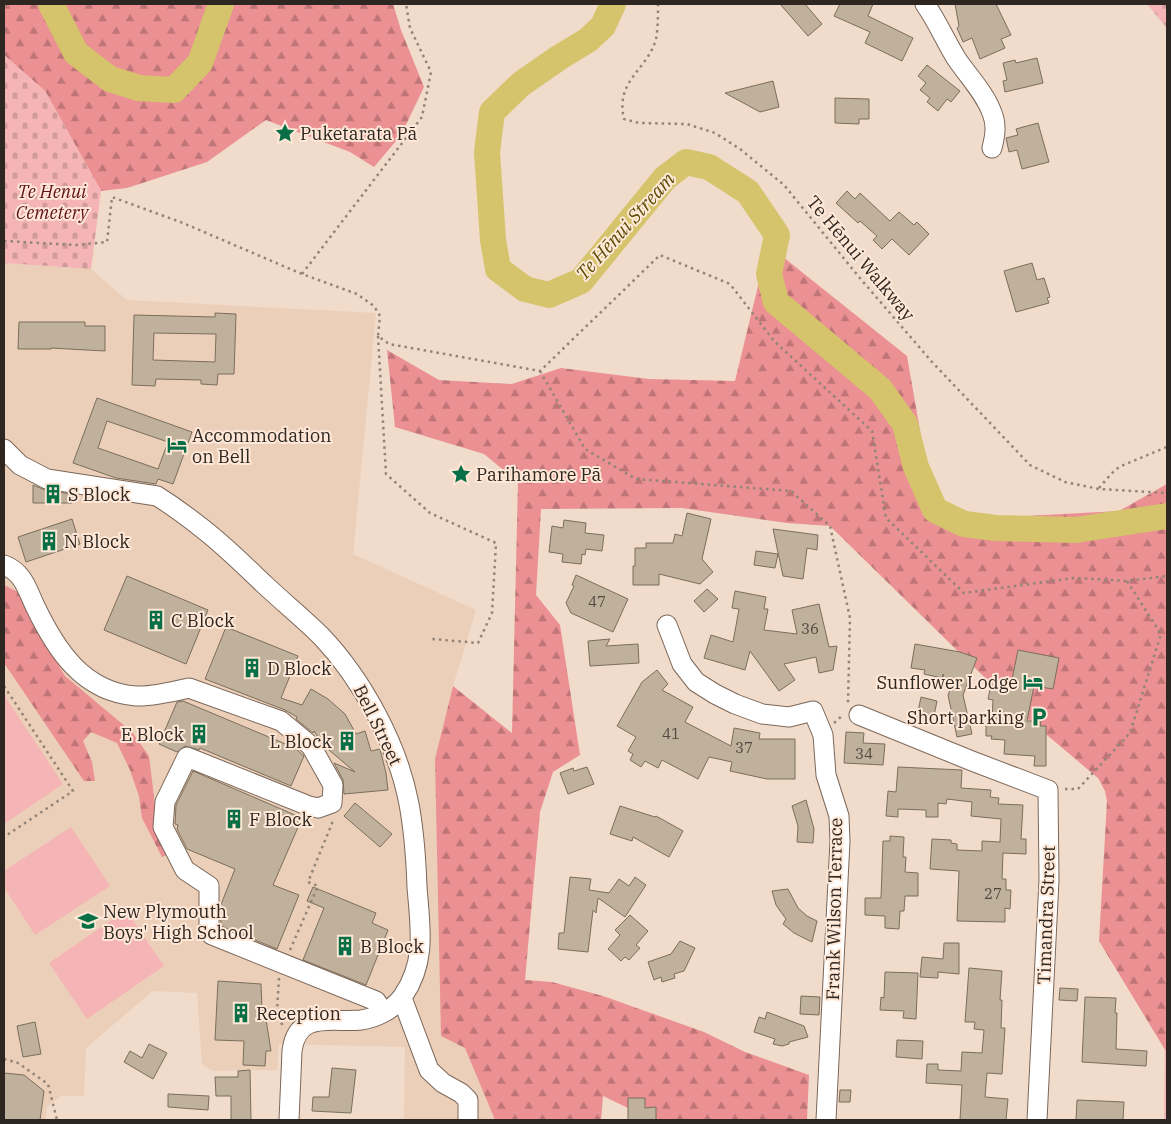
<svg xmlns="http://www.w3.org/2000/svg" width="1171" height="1124" font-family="'IBM Plex Serif',serif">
<defs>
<pattern id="forest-firs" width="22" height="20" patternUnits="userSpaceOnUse" patternTransform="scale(1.25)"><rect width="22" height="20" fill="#eb9093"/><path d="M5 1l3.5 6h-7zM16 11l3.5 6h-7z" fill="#bf7578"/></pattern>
<pattern id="cemetery-stones" width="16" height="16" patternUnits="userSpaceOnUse" patternTransform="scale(1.25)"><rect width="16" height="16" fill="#f5b4b5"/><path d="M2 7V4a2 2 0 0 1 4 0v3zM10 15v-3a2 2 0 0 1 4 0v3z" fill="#d29b9b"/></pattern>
</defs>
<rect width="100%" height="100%" fill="#f1dbca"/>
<path fill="#eccfb9" d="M 4,263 L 91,269 L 127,300 L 376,313 L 353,554 L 476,610 L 453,686 L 435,759 L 465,1048 L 495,1120 L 404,1120 L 405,1047 L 279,1044 L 277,1070 L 213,1071 L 202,1064 L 197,993 L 153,991 L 86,1048 L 84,1096 L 61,1096 L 47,1107 L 46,1120 L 4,1120 Z"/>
<path fill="#f5b4b5" d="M 4,695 L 63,784 L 4,824 Z
M 71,827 L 110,886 L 35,935 L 4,887 L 4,871 Z
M 126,910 L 164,966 L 87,1019 L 49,963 Z
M 1165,1037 L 1167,1038 L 1167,1120 L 1164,1120 Z"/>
<path fill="url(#forest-firs)" d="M 4,4 L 393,4 L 401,30 L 424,87 L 401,135 L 374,167 L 350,152 L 266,120 L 207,162 L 127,188 L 101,191 L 45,91 L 4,55 Z
M 768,245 L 907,356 L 929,482 L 944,503 L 987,518 L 1119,511 L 1167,484 L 1167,1053 L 1099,941 L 1107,801 L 1105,791 L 1098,778 L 1022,714 L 830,526 L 787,523 L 682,508 L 541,509 L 536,595 L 560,625 L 580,755 L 553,772 L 540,812 L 525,980 L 552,982 L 603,996 L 704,1032 L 745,1052 L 809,1075 L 807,1120 L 653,1120 L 603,1096 L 601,1120 L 495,1120 L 465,1048 L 441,1036 L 435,759 L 453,686 L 512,733 L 518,482 L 484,454 L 395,427 L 387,350 L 439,380 L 512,384 L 561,368 L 649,379 L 735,381 Z
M 4,585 L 18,592 L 38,631 L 65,676 L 132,732 L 149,756 L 158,829 L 169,854 L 162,857 L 142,818 L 139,796 L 130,770 L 117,743 L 91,732 L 83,741 L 92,762 L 95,781 L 84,781 L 4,663 Z"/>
<path fill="url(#cemetery-stones)" d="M 1147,4 L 1167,4 L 1167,28 Z
M 4,55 L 45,91 L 101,191 L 91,269 L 4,263 Z"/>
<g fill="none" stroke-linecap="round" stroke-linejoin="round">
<path stroke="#d5c46c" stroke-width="26" d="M 51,4 L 76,53 L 110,79 L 139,88 L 174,90 L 200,63 L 221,4
M 613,4 L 603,26 L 588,40 L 560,57 L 521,84 L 492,112 L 487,152 L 493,240 L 498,269 L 525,289 L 549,295 L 581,281 L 665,178 L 686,162 L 709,167 L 748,192 L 777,235 L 769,274 L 776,302 L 880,389 L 905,424 L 916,467 L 935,510 L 964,524 L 996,528 L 1076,530 L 1167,516"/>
</g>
<path fill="#bfb19b" stroke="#7b6e5b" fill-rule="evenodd" d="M 780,4 L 805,4 L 822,24 L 808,36 Z
M 840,4 L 873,4 L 868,16 L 913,38 L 902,61 L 865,43 L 870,32 L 834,16 Z
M 955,4 L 996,4 L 1011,35 L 1001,39 L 1005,48 L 980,59 L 972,38 L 963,42 L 957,28 L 959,26 Z
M 1037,58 L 1043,83 L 1005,92 L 1003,81 L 1007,80 L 1003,63 L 1015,60 L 1016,63 Z
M 927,65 L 960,91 L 951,102 L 947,99 L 938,111 L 927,102 L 930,98 L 920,90 L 926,83 L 918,76 Z
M 773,81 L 779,107 L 760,112 L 725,93 Z
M 835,98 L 869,99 L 869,119 L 859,119 L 859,124 L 835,123 Z
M 1038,123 L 1049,162 L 1022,169 L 1017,150 L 1009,152 L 1006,138 L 1018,135 L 1016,129 Z
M 847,191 L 855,199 L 860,193 L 890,221 L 899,212 L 914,225 L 917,222 L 929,234 L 909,255 L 892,239 L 882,249 L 873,240 L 877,236 L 860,221 L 858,223 L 836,203 Z
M 1032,263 L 1037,280 L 1044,278 L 1050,297 L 1047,298 L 1049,303 L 1016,312 L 1004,271 Z
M 215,313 L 236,314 L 234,374 L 218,374 L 217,385 L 201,384 L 201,380 L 156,379 L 155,386 L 132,385 L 134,315 L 215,317 ZM 154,333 L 216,334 L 215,362 L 153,360 Z
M 19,322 L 85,322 L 85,326 L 105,326 L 105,351 L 51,348 L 51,349 L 18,349 Z
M 97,398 L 192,432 L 173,484 L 158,479 L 156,484 L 116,478 L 73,463 ZM 107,421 L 168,442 L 158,469 L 98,448 Z
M 33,485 L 45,490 L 72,494 L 72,503 L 33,503 Z
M 687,513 L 711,519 L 702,559 L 713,572 L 700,584 L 659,574 L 659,585 L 633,585 L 633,566 L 635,566 L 635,548 L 646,548 L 646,543 L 673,543 L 675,534 L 682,536 Z
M 72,519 L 80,544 L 26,562 L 18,537 Z
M 564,520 L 586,523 L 585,533 L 604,535 L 602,551 L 586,549 L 585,555 L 582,554 L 581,564 L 562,562 L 563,554 L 549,552 L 552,526 L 563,528 Z
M 773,529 L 818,535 L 817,550 L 807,548 L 803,579 L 783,576 Z
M 756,551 L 778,554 L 775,568 L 754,565 Z
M 576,575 L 628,599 L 613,632 L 571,613 L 566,603 L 574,586 L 572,585 Z
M 127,576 L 208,610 L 186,664 L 104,630 Z
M 707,589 L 718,599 L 704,612 L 694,601 Z
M 735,591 L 766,597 L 764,609 L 768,609 L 764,630 L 797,634 L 792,610 L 819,604 L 829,647 L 837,646 L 833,670 L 819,673 L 816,657 L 784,664 L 795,680 L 779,691 L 750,651 L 745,670 L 704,658 L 711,635 L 733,642 L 739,609 L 732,608 Z
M 226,627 L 298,656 L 281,698 L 302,705 L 311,689 L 328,699 L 345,714 L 356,734 L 365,731 L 371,751 L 380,749 L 386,773 L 388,790 L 344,794 L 343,780 L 334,763 L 355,772 L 323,745 L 314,731 L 313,733 L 296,719 L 297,717 L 285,710 L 205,679 Z
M 610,639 L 606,646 L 638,644 L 639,663 L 590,666 L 588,641 Z
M 915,644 L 960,652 L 977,658 L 963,695 L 972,734 L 957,737 L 948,695 L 954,680 L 944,678 L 943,674 L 942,678 L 924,674 L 925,670 L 911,668 Z
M 1018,650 L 1059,658 L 1053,689 L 1034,686 L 1027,721 L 1041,721 L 1040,726 L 1046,726 L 1046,766 L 1034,766 L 1035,756 L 1004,754 L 1005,740 L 991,739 L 992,736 L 986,736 L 986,722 L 992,722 L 993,700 L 988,699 L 992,680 L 1011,684 Z
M 657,670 L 668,684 L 662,690 L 693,707 L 685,722 L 731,746 L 734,728 L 760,733 L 759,739 L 795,739 L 795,779 L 767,779 L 730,771 L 732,762 L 709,757 L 698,779 L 662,760 L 658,768 L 645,761 L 641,767 L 630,760 L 633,754 L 628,751 L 636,737 L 617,726 L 642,682 Z
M 921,697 L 937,701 L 934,716 L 930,715 L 928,723 L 916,721 Z
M 183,701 L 295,748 L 304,756 L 291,786 L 200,748 L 199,750 L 185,746 L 177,752 L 159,744 L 177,702 Z
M 846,732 L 864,733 L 863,743 L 885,744 L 883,765 L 844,763 Z
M 587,767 L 594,784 L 568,794 L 560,773 L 573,768 L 574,771 Z
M 898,767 L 962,770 L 961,788 L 991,790 L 990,797 L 999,798 L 998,804 L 1023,805 L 1021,839 L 1026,839 L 1026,854 L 1003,853 L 1002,879 L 1006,879 L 1006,890 L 1011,890 L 1010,909 L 1005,908 L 1005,922 L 957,921 L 959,871 L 930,869 L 932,839 L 951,840 L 951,843 L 957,844 L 957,850 L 982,851 L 982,841 L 1000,842 L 1001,819 L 971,816 L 972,802 L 947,799 L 946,804 L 938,803 L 938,817 L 926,817 L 926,810 L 898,809 L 898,817 L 886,816 L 888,791 L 896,792 Z
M 193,771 L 302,818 L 273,885 L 299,895 L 277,949 L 221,926 L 220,907 L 235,869 L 187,849 L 177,829 L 178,825 L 175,824 L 176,805 Z
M 806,800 L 814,829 L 813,843 L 797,842 L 798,826 L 792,806 Z
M 355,803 L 392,834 L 380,847 L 344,816 Z
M 620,806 L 655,817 L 656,816 L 683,831 L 669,857 L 633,837 L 632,841 L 610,834 Z
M 890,836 L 904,837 L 903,857 L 906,857 L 905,872 L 918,873 L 918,896 L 905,896 L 904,911 L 900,911 L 899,929 L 885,928 L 885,916 L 865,915 L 865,898 L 881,898 L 883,841 L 890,841 Z
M 570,877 L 591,879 L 589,890 L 609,893 L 619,879 L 629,886 L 635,877 L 646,885 L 625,917 L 598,898 L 596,913 L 593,910 L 588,952 L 558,949 L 559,933 L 564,933 Z
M 313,887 L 376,913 L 372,923 L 388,930 L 366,985 L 303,960 L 324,908 L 307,901 Z
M 788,889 L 798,908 L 807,916 L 817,921 L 812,942 L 794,933 L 783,924 L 786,919 L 776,905 L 772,891 Z
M 630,915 L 648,931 L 636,945 L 640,948 L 629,960 L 625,957 L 621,961 L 608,949 L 620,935 L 615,930 Z
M 680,941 L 695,948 L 684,971 L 674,974 L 675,978 L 662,982 L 661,977 L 654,980 L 648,962 L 671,954 Z
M 944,943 L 959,943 L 959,974 L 938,972 L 938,978 L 920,977 L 922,957 L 943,959 Z
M 969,968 L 1002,971 L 1000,1000 L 1002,1000 L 1001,1028 L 1005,1028 L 1002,1074 L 987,1073 L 985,1097 L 1008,1099 L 1006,1120 L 960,1120 L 962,1085 L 926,1083 L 927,1064 L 938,1064 L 938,1070 L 961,1071 L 962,1052 L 982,1053 L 984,1030 L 974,1029 L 975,1022 L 965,1022 Z
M 885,972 L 918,973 L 916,1019 L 903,1018 L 904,1011 L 880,1010 L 881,997 L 884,998 Z
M 218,981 L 261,984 L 262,1010 L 265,1013 L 271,1051 L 266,1051 L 265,1066 L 243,1065 L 244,1041 L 215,1040 Z
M 1060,988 L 1078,989 L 1077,1001 L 1059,1000 Z
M 801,996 L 820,997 L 819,1015 L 800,1014 Z
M 1085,997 L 1116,998 L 1115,1013 L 1117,1013 L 1116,1049 L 1147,1051 L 1146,1066 L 1082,1062 Z
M 767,1012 L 804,1026 L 808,1037 L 789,1042 L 789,1044 L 782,1046 L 773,1044 L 775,1039 L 754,1032 L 759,1017 L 765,1019 Z
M 35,1022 L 41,1054 L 23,1057 L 17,1026 Z
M 897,1040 L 923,1041 L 922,1059 L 896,1057 Z
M 149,1044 L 167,1053 L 153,1079 L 124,1062 L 130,1051 L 142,1058 Z
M 332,1068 L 356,1070 L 351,1113 L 312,1111 L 313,1097 L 329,1097 Z
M 250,1070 L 251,1120 L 231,1120 L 231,1096 L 216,1096 L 215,1077 L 238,1077 L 238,1071 Z
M 4,1073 L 24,1075 L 44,1091 L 40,1120 L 4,1120 Z
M 840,1090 L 851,1090 L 850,1102 L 839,1102 Z
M 168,1094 L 209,1096 L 208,1110 L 168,1107 Z
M 628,1098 L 645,1098 L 645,1108 L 656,1107 L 656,1120 L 628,1120 Z
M 1077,1100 L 1124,1102 L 1123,1120 L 1076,1120 Z"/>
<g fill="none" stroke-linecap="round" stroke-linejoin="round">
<defs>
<path id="minor" d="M 925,4 C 937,21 945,40 956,58 C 968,76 985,93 992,113 C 997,125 995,136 992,148
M 4,449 L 20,465 L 47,479 L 157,496 C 173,506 188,517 203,529 C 225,546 245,566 265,585 C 283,602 303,618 321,636 C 362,679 398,745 409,804 C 414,831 416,859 417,887 C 420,926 427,961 403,996 C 394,1009 376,1018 361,1020 C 332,1023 297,1010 292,1051 L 289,1120
M 4,565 C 23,572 27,589 35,606 C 56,650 83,692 136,696 C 150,697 176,691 189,688 L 281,721 L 311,746 L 333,785 L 332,803 L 318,808 L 309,806 L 187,757 L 165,802 L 163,827 L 185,870 L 209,886 L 209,927 L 212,935 L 376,1001 L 383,1012
M 667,625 L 682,664 L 696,682 L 715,694 L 735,704 L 762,714 L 789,717 L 813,711 L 823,735 L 826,775 L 839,816 L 840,841 L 826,1120
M 859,715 L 972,761 L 1048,790 L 1049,880 L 1037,1120
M 402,998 L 429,1070 L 443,1083 L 461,1093 L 468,1100 L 468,1120"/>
</defs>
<use href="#minor" stroke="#7b6759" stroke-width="21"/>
<path stroke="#938478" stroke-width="2.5" stroke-dasharray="2.5 4" stroke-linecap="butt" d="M 658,4 C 658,14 658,29 656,39 C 647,71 615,80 624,119 L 639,123 L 687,124 L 715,133 L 740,149 L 784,185 L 859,277 L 932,362 L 1030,465 L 1065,482 L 1099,489 L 1167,493
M 4,241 L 76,245 L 107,242 L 112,197 L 183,223 L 302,274 L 357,294 L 374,306 L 380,316 L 378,336 L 389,344 L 540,371 L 660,255 L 730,284 L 774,341 L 872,431 L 886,518 L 964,593 L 1074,578 L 1127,581 L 1167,576
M 302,274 L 422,117 L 431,72 L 410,28 L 406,4
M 378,336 L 386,474 L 430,513 L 496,543 L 492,613 L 478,643 L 432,639
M 540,371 L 585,449 L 636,479 L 791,491 L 830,526 L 850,618 L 848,703
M 1099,488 L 1111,474 L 1119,467 L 1167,447
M 4,686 L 73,791 L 4,837
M 834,723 L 843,715
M 1065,789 L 1078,789 L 1130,733 L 1161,634 L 1127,581
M 290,950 L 318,886 L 308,882 L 333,821
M 279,978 L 277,1011 L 283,1027
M 4,1059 L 18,1063 L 48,1084 L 57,1120"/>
<use href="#minor" stroke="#fff" stroke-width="19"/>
</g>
<defs>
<symbol id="sight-bare" viewBox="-9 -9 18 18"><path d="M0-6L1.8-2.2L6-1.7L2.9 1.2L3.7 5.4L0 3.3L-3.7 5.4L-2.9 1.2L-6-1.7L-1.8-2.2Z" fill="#076e45" stroke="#ffe8d7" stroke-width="2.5" paint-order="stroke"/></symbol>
<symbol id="hotel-bare" viewBox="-9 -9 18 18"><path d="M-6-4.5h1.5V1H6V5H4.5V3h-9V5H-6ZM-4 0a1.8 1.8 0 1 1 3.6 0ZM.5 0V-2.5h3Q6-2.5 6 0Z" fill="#076e45" stroke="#ffe8d7" stroke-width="2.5" paint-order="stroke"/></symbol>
<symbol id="building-bare" viewBox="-9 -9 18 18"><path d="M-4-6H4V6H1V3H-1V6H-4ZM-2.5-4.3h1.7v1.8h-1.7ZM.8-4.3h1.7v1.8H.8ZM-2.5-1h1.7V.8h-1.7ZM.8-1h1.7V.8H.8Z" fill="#076e45" stroke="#ffe8d7" stroke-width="2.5" paint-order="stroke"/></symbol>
<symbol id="parking-bare" viewBox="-9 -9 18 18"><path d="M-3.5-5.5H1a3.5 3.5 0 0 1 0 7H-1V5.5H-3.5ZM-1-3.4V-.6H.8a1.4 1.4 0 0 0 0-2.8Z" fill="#076e45" stroke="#ffe8d7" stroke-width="2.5" paint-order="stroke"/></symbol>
<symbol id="school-bare" viewBox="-9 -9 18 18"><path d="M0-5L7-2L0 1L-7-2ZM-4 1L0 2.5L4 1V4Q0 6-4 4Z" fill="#076e45" stroke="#ffe8d7" stroke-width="2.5" paint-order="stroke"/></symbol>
</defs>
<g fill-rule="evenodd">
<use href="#sight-bare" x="271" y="119" width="28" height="28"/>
<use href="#hotel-bare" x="163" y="431" width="28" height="28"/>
<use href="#sight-bare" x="447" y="460" width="28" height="28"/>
<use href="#building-bare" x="39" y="480" width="28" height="28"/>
<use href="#building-bare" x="35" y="527" width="28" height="28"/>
<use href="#building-bare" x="142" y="606" width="28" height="28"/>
<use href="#building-bare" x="238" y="654" width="28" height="28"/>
<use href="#hotel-bare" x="1019" y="668" width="28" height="28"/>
<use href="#parking-bare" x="1025" y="703" width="28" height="28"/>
<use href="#building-bare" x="185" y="720" width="28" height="28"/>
<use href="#building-bare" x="333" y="727" width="28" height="28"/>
<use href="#building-bare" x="220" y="805" width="28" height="28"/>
<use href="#school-bare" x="74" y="907" width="28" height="28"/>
<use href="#building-bare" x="331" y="932" width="28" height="28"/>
<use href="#building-bare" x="227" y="999" width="28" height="28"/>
</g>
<g text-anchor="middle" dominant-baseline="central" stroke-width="4" stroke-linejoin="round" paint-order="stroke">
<g font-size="15" fill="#52493f">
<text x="597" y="601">47</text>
<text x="810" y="628">36</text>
<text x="671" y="733">41</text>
<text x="744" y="747">37</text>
<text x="864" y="753">34</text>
<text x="993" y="893">27</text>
</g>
<g font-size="18" fill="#2e2620" stroke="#ffe8d7" text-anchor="start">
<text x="300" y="133">Puketarata Pā</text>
<text x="192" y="435">Accommodation<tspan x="192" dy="21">on Bell</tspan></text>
<text x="476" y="474">Parihamore Pā</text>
<text x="68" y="494">S Block</text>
<text x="64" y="541">N Block</text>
<text x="171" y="620">C Block</text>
<text x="267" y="668">D Block</text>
<text x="1018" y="682" text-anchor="end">Sunflower Lodge</text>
<text x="1024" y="717" text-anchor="end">Short parking</text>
<text x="184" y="734" text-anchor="end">E Block</text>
<text x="332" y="741" text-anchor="end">L Block</text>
<text x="249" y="819">F Block</text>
<text x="103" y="911">New Plymouth<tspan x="103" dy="21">Boys' High School</tspan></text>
<text x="360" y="946">B Block</text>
<text x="256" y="1013">Reception</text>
</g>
<g font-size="18" font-style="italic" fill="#63121e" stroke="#ffe8d7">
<text x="52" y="191">Te Henui<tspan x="52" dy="21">Cemetery</tspan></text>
</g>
<g font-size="18" fill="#2e2620" stroke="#ffe8d7">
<text transform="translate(861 258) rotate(50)">Te Hēnui Walkway</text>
<text transform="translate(378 725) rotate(64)">Bell Street</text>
<text transform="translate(834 909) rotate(-89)">Frank Wilson Terrace</text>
<text transform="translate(1046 915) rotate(-88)">Timandra Street</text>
</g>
<g font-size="19" font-style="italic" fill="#5b4e07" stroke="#ffe8d7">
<text transform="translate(625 226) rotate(-48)">Te Hēnui Stream</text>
</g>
</g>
<rect width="1171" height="1124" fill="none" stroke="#2e2620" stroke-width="10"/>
</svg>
